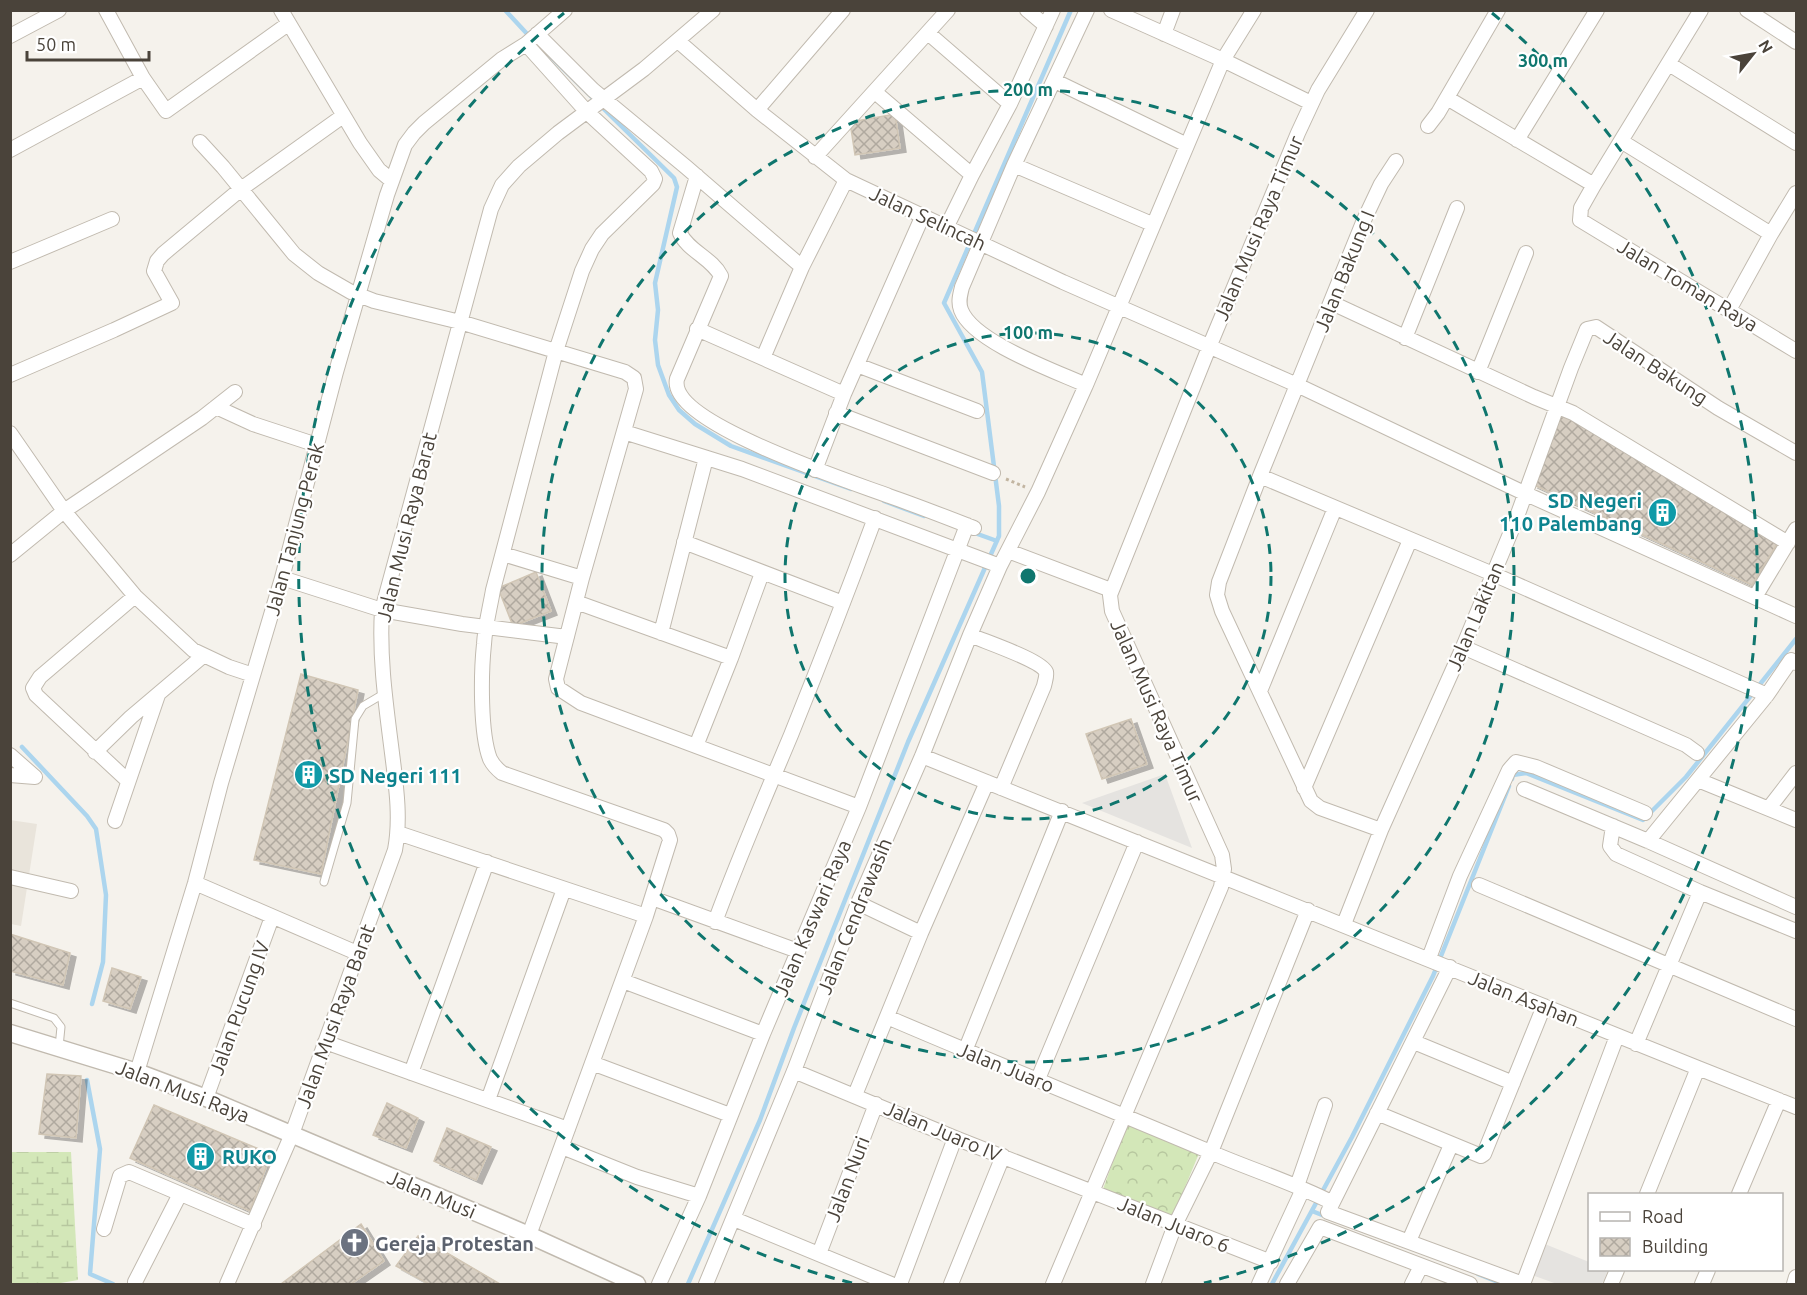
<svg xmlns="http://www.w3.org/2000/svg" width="1807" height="1295" font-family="Ubuntu,sans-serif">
<defs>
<pattern id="forest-crowns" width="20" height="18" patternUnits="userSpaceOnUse" patternTransform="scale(1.5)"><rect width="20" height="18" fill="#d3e7b8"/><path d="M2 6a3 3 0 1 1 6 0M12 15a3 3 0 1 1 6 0" fill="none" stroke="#b7c79f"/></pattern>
<pattern id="wetland-marsh" width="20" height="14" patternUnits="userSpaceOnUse" patternTransform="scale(1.5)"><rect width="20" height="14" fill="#d3e7b8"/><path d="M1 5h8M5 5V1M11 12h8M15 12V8" fill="none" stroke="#b7c79f"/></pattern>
<pattern id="building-cross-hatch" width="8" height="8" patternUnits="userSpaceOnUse" patternTransform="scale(1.5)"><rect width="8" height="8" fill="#d7cec2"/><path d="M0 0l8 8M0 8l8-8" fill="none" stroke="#b0a99f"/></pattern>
<filter id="shadow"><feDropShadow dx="6" dy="4" stdDeviation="0" flood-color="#0004"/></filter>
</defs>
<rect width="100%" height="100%" fill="#f5f2ec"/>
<path fill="#e9e4db" d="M 10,820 L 37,824 L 21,926 L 11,924 Z"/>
<path fill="url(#forest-crowns)" d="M 1127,1123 L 1200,1151 L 1173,1216 L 1103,1189 Z"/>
<path fill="url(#wetland-marsh)" d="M 11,1152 L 71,1152 L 78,1280 L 55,1284 L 11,1284 Z"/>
<path fill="#e5e3e0" d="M 1165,774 L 1192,848 L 1082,803 Z
M 1540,1242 L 1589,1262 L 1590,1270 L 1608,1270 L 1602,1284 L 1557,1284 L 1529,1274 Z"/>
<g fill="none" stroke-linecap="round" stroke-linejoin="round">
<path stroke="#acd5ee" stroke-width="4.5" d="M 505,10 L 530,37
M 545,51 L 674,178 L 677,187 L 655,283 L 658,310 L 655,340 L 658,365 L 669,395 L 679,410 L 695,424 L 731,446 L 851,489
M 884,501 L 924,516
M 972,532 L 997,541
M 22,747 L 87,816 L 96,829 L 106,895 L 103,962 L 92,1004
M 1512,779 L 1513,775 L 1526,773 L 1643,820 L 1686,777 L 1796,639
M 87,1080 L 100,1149 L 90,1274 L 113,1284
M 1312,1211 L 1327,1217
M 1478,1274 L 1503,1284
M 688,1284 L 760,1120 L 794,1028 L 908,742 L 999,536 L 999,506 L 982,372 L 944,303 L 1071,10
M 1272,1284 L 1352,1137 L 1433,976 L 1509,786"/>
</g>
<path fill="url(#building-cross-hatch)" stroke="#d1c6b5" stroke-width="1.5" filter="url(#shadow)" d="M 895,114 L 900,148 L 855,155 L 850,122 Z
M 1563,410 L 1780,539 L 1752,585 L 1532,484 Z
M 536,572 L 551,611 L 513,626 L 498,588 Z
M 301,674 L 358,690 L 321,874 L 254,860 Z
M 1131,719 L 1147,764 L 1102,779 L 1086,734 Z
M 10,934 L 70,953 L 63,985 L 10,971 Z
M 112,968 L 141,977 L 130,1009 L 103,1001 Z
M 47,1074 L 81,1076 L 76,1138 L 39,1134 Z
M 387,1103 L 418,1118 L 406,1148 L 373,1135 Z
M 154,1105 L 271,1154 L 250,1211 L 130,1158 Z
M 447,1128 L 491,1147 L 476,1180 L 434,1161 Z
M 361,1224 L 384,1261 L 351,1284 L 281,1284 Z
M 418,1236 L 500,1284 L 429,1284 L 396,1266 Z"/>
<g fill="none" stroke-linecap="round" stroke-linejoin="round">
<defs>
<path id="service" d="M 324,882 L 347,803 L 355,719 L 363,706 L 385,693
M 10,1003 L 54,1018 L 61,1027 L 59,1047"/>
<path id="minor" d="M 106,10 L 143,78 L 166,111 L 288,24
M 281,10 L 360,143 L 379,170 L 391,180
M 1027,10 L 1046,26
M 1111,10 L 1223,60 L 1311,103
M 1701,10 L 1594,185 L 1581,208 L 1580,220 L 1796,351
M 1747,10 L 1796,42
M 928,33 L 1010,104
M 537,34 L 593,90 L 686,167 L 802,267
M 1164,34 L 1173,10
M 10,36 L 59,10
M 678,41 L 757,110 L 846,180 L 1063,282 L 1297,385 L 1524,493 L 1796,616
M 526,44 L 587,112 L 651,171 L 655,179 L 653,184 L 602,234 L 592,249 L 582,271 L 556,351 L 493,590 C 490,608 485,626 484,644 C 481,673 480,733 490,759 C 493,765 497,769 502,773 L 664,830 L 668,834 L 670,840 L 646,916 L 529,1235
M 1669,64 L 1796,143
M 1055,81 L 1187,145
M 875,92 L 972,175
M 1447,98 L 1594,185
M 757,110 L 843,10
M 1428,126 L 1438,113 L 1498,10
M 1517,140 L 1597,10
M 1621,141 L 1771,234
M 200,142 L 223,167 L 294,254 L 318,273 L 351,292 L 374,301 L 460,322 L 625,372 L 634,378 L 636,389 L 582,578 L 556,679 L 558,688 L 581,703 L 859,807
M 10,150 L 143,78
M 815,157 L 948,10
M 1014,165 L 1152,224
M 697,176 L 680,233 C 688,251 712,258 721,276 L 677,379 C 667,423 855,483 889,496 C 918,506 946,517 974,528
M 947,226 L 972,175 L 1010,104 L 1053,10
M 10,262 L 112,219
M 1332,303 L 1534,397 L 1573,413 L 1788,543
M 1729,310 L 1771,234 L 1796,193
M 697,329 L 844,394
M 1405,338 L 1457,208
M 763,358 L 802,267 L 846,180
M 857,365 L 977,411
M 1478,372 L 1526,253
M 10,375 L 114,330 L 172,303 L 154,271 L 157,261 L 163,254 L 241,189 L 343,116
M 1086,385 C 1055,371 973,342 961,310 C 958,302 960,295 962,287 L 1014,165 L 1087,10
M 216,407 L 253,424 L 317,445
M 836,413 L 993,473
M 624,432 L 742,469 L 1000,566
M 10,433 L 64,511 L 135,596 L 193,650 L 229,667 L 253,675
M 815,470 L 844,394 L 923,215
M 1260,476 L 1493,574 L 1767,695
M 684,542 L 843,603
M 1008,551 L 1111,590
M 503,554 L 582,578
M 10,555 L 64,511 L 202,418 L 235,392
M 282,578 L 382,610 L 462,624 L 567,637
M 1755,597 L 1796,529
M 576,602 L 731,658
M 661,633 L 706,458
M 970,635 C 983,641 1041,660 1046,672 C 1047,676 1045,681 1044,686 L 1001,788
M 1463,647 L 1686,745 L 1697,753
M 1260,691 L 1335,508
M 696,746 L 731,658 L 762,573
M 95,752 L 131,717 L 203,656
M 10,755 L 35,777
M 922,756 L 1698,1068 L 1647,1194
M 10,775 L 35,777
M 1698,780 L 1796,820
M 128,781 L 36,695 L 33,688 L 40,677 L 135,596
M 1304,788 L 1410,540
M 1524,789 L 1648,841 L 1796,907
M 1769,808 L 1796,773
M 115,821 L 158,695
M 1613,826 L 1610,846 L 1616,854 L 1700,892
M 1381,830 L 1320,808 L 1311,801 L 1222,611 L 1217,595 L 1219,582 L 1260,476 L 1364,220 L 1381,184 L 1396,161
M 398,833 L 646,916
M 1648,841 L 1767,695 L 1791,660 L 1796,663
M 10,877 L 71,891
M 195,883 L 357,953
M 1479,885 L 1796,1019
M 652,898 L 798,951
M 858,903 L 921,933
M 715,922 C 738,859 765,797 791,735 C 820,663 848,591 875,518
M 1344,924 L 1381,830 L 1463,647 L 1515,522 L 1571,368 L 1587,329 L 1596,327 L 1718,408 L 1796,453
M 1429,958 L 1460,876 L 1509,770 L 1516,762 L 1536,767 L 1645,813
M 1450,967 L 1328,1212 L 1523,1284 L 1617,1036
M 623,981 L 763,1034
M 887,1017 C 994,1063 1102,1106 1208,1151 C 1249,1169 1292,1182 1331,1202
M 325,1042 L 568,1129
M 1414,1042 L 1513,1083
M 1636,1044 L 1700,892 L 1796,931
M 965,1051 L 1062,811
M 592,1063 L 730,1115
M 1698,1068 L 1796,1107
M 794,1071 L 955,1138 L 1271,1262
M 137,1072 L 195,883 L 221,783 L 282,578 L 336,372 L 387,195 L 405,145 L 414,133 L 424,123 L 502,59 L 526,44 L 565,10
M 411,1073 L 487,862
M 1038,1079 L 1137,842
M 855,1095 L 921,933 L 987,782
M 206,1098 L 272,917
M 488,1100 L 564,889
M 1377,1113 L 1481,1156 L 1484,1154 L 1544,1006
M 562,1147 L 637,1177 L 699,1196
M 1297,1186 L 1325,1105
M 1739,1194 L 1779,1100
M 734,1219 L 891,1284
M 104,1229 L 120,1176 L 129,1172 L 254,1225
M 1409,1241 L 1451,1145
M 819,1254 L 876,1104
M 135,1282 L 180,1194
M 227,1284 L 292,1134 L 395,850 C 401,818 396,785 392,753 C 386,705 379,658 382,610 L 491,209 L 502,185 L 519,166 L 558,133 L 644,69 L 713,10
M 659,1284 L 699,1196 L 763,1034 L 859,807 L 967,525
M 706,1284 L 794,1071 L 858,903 L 922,756 L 970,635 L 1000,566 L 1038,492 L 1086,385 L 1223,60 L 1254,10
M 900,1284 L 955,1138
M 951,1284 L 1003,1156
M 1053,1284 L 1221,887 L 1224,869 L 1222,855 L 1112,611 L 1110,595 L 1210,345 L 1298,133 L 1318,90 L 1367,10
M 1153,1284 L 1175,1225 L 1211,1152 L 1308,910
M 1259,1284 L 1303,1189
M 1287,1284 L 1320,1227 L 1470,1284
M 1412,1284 L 1421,1266
M 1611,1284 L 1617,1270
M 1702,1284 L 1708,1270
M 1794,1284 L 1796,1277"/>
<path id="tertiary" d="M 10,1033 L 137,1072 L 206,1098 L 529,1235 L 637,1284"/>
</defs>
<use href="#service" stroke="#c1baaf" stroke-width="9"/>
<use href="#minor" stroke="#c1baaf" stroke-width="16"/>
<use href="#tertiary" stroke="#c1baaf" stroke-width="19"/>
<path stroke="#c2b5a1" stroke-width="3" stroke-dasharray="3 3" stroke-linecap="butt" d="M 1006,479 L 1025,487"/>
<use href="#service" stroke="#fff" stroke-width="7"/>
<use href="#minor" stroke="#fff" stroke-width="14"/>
<use href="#tertiary" stroke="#fff" stroke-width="16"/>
</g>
<g fill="none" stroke="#0f766e" stroke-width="3" stroke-dasharray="10 8">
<circle cx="1028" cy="576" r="243"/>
<circle cx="1028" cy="576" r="486"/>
<path d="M852 1283A729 729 0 0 1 564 13M1492 13A729 729 0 0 1 1204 1283"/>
</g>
<defs>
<symbol id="building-disc" viewBox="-11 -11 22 22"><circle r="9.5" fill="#0f9aa8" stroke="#fff"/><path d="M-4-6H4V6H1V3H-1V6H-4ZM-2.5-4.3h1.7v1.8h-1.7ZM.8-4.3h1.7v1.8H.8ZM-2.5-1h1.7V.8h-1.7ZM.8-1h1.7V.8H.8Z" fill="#fff"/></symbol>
<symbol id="church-disc" viewBox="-11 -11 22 22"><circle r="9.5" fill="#6b7280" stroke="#fff"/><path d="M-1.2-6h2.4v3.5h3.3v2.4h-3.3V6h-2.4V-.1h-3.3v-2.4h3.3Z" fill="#fff"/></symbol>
</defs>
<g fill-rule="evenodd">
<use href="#building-disc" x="1646" y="496" width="33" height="33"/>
<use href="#building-disc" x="292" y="758" width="33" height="33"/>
<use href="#building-disc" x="184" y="1140" width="33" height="33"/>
<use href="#church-disc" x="338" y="1226" width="33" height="33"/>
</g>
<g text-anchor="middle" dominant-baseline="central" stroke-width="4.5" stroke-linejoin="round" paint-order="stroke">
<g font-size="20" fill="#4a433a" stroke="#fff">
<text transform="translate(928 218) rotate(25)">Jalan Selincah</text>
<text transform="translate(1258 228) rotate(-67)">Jalan Musi Raya Timur</text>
<text transform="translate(1344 271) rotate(-68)">Jalan Bakung I</text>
<text transform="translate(1688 285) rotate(31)">Jalan Toman Raya</text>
<text transform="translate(1656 367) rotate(33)">Jalan Bakung</text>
<text transform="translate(406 527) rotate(-76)">Jalan Musi Raya Barat</text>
<text transform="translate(294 529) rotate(-75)">Jalan Tanjung Perak</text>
<text transform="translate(1475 616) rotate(-67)">Jalan Lakitan</text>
<text transform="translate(1157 711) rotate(66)">Jalan Musi Raya Timur</text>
<text transform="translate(854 916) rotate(-68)">Jalan Cendrawasih</text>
<text transform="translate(812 918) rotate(-67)">Jalan Kaswari Raya</text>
<text transform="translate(1524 998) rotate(22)">Jalan Asahan</text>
<text transform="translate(239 1008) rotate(-70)">Jalan Pucung IV</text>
<text transform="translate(335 1016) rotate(-70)">Jalan Musi Raya Barat</text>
<text transform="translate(1006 1067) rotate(22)">Jalan Juaro</text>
<text transform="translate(183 1091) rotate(21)">Jalan Musi Raya</text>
<text transform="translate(943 1131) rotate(23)">Jalan Juaro IV</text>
<text transform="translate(847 1179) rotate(-69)">Jalan Nuri</text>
<text transform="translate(432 1194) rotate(23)">Jalan Musi</text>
<text transform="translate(1174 1224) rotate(22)">Jalan Juaro 6</text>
</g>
<g font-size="20" font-weight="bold" fill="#0d838f" stroke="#fff" text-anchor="start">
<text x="1642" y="500" text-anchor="end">SD Negeri<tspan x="1642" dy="23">110 Palembang</tspan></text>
<text x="329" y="775">SD Negeri 111</text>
<text x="222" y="1156">RUKO</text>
</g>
<g font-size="20" font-weight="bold" fill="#5b616d" stroke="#fff" text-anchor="start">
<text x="375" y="1243">Gereja Protestan</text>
</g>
</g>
<circle cx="1028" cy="576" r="9" fill="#0f766e" stroke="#fff" stroke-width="3"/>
<g font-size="18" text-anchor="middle" font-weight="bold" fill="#0f766e" stroke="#fff" stroke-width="4.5" stroke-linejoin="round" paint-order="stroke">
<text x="1543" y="67">300 m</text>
<text x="1028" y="96">200 m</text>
<text x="1028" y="339">100 m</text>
</g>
<rect width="1807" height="1295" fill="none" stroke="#4a433a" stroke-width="24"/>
<rect x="1588" y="1193" width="195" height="78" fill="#ffffff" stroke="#b7b4b0" stroke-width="1.5"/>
<rect x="1600" y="1212" width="30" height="9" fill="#ffffff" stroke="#b7b4b0" stroke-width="1.5"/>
<text x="1642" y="1223" font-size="18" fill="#4a433a">Road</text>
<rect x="1600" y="1238" width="30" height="18" fill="url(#building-cross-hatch)" stroke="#b7b4b0" stroke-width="1.5"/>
<text x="1642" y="1253" font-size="18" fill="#4a433a">Building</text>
<g transform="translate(1753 54) rotate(59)" stroke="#ffffff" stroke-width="4.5" paint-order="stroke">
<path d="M0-4.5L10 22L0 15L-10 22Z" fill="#4a433a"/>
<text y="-9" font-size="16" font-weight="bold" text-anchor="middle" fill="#4a433a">N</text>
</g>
<path d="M27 51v9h122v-9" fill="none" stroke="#4a433a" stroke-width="3"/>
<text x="36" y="51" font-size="18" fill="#4a433a" stroke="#ffffff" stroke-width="4.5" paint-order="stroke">50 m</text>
</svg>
